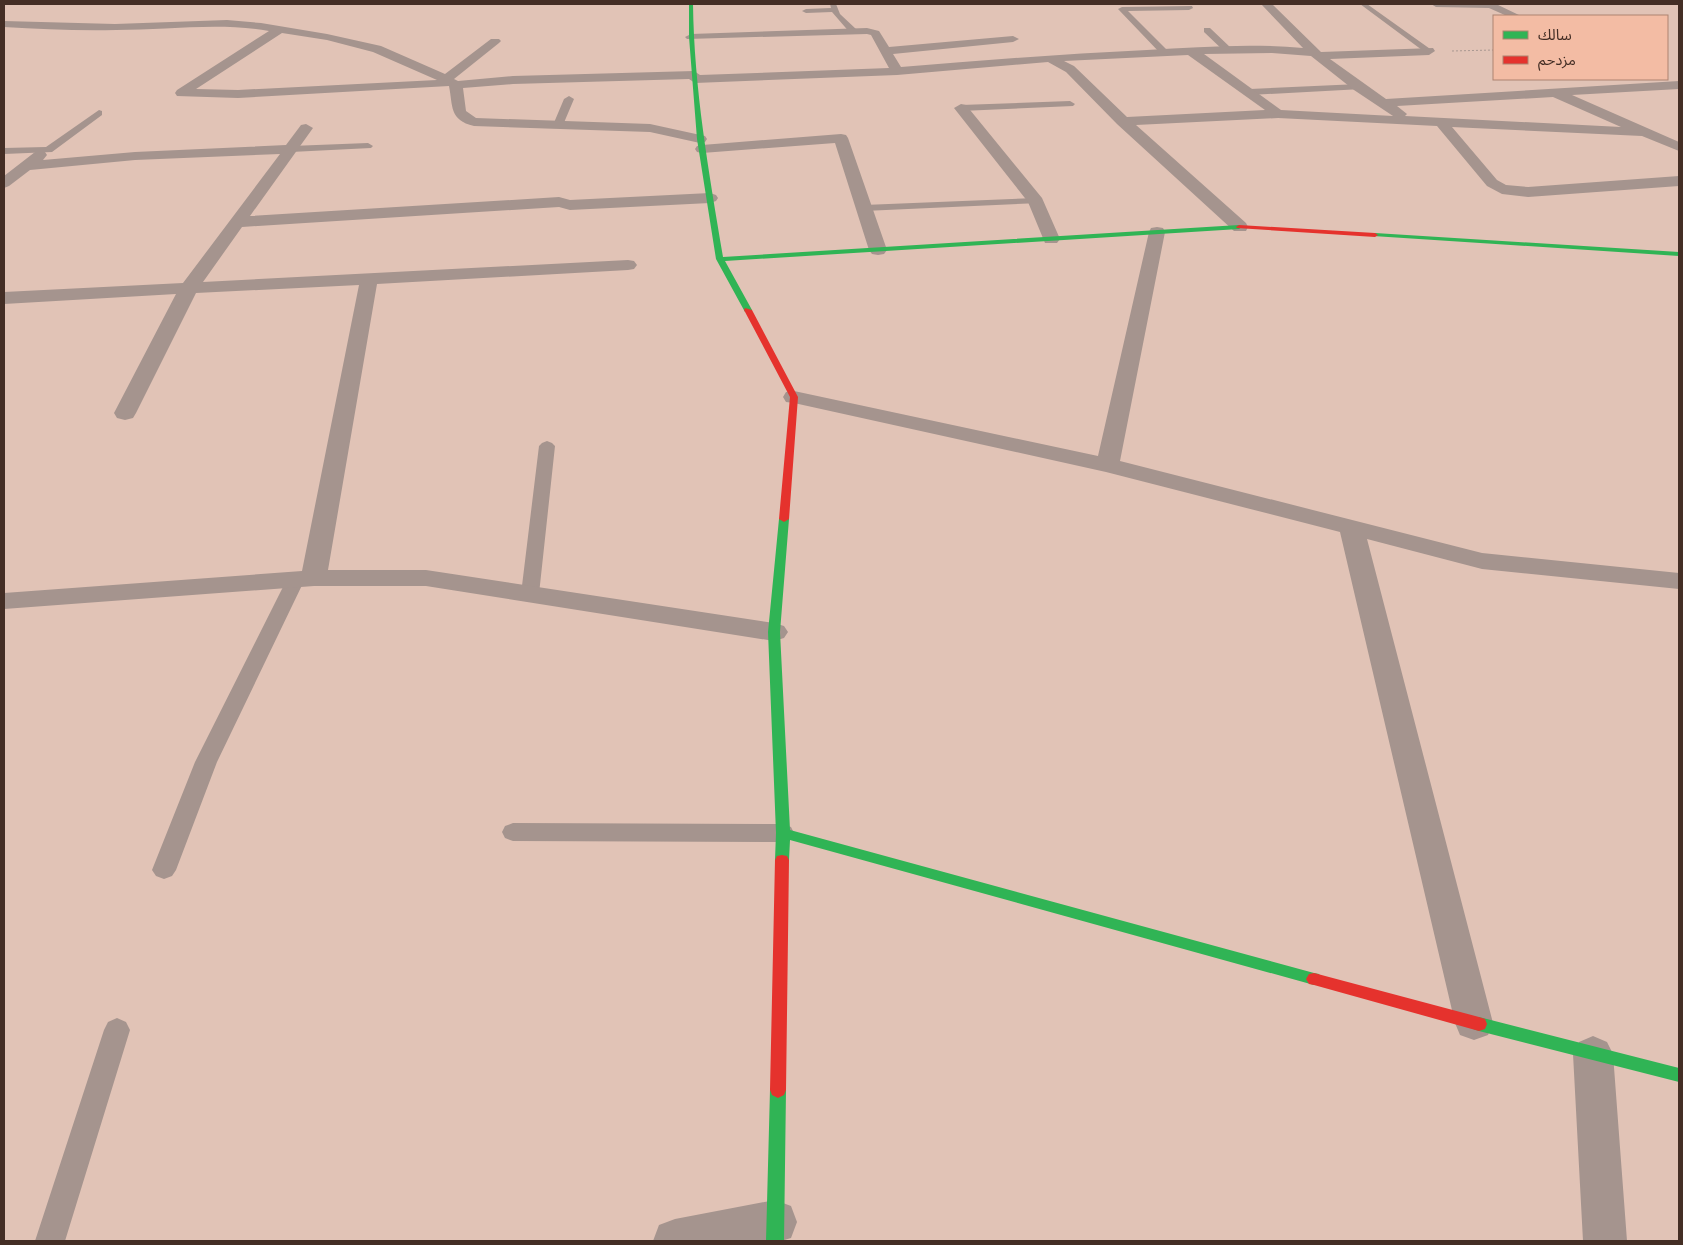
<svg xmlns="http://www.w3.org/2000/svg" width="1683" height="1245" font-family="'Noto Sans','Noto Sans Arabic',sans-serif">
<rect width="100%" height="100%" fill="#e1c3b6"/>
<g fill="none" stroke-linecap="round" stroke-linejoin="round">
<path stroke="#a99891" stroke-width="1" stroke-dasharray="2 2" stroke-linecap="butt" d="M 1452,51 L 1494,50"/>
<path fill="#a5948e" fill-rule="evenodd" d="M 830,4 L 836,4 L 840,14 L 857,30 L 857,34 L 851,34 L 832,12 L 806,13 L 802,11 L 806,9 L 831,8 Z
M 1360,4 L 1367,4 L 1433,51 L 1426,53 Z
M 1192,6 L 1193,8 L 1189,10 L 1128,11 L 1167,50 L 1167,54 L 1161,54 L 1118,9 L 1122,7 Z
M 1204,28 L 1210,28 L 1231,48 L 1231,52 L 1225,52 L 1204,32 Z
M 1359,84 L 1363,87 L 1362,89 L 1250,95 L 1246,92 L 1250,89 Z
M 569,96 L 574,99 L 563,125 L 561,127 L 555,127 L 553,125 L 564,99 Z
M 1070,101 L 1075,104 L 1073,106 L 961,111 L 956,108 L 961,105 Z
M 99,110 L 102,111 L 102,115 L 52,152 L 4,154 L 4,148 L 46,147 Z
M 368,143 L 373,146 L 371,148 L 291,152 L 286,149 L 291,146 Z
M 1036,198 L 1040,199 L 1041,201 L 1040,203 L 864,211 L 858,208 L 864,205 Z
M 547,441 L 552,443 L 555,446 L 539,594 L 536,598 L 530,600 L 524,598 L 521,594 L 539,446 L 542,443 Z
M 296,574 L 302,575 L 305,579 L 217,762 L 176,870 L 172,876 L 164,879 L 156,876 L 152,870 L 195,762 L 287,579 L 290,575 Z
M 513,823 L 783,824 L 791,827 L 794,833 L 791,839 L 783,842 L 513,841 L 505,838 L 502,832 L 505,826 Z
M 117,1018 L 126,1022 L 130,1030 L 65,1241 L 35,1241 L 104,1030 L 108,1022 Z"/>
<path fill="#a5948e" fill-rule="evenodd" d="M 1261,4 L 1272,4 L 1321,52 L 1433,48 L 1435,51 L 1429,55 L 1330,59 L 1386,99 L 1679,81 L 1679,89 L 1572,95 L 1679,142 L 1679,151 L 1642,136 L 1452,127 L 1497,180 L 1506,185 L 1528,187 L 1679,176 L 1679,186 L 1528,197 L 1502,194 L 1487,186 L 1437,126 L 1278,118 L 1136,125 L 1246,223 L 1248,227 L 1246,231 L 1234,231 L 1117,124 L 1066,72 L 1048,62 L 897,75 L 695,83 L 689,79 L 513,84 L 463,88 L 466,111 L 476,118 L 650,124 L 705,136 L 707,139 L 705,142 L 700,143 L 650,132 L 474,126 C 449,120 453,106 449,86 L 238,98 L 177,96 L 175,93 L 177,90 L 269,31 C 219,22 167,30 116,30 C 78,31 41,29 4,27 L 4,21 L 115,24 L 227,20 L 261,23 L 327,34 L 381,46 L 445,74 L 491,39 L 499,39 L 501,41 L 499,43 L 454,79 L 458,81 L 513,76 L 694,71 L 700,75 L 889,68 L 871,35 L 867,34 L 687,39 L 685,37 L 691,34 L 867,28 L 879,31 L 889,47 L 1013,36 L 1019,39 L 1013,42 L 893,54 L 901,67 C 983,60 1065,54 1147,50 C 1199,47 1251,43 1303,48 ZM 282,33 L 327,40 L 373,52 L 437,80 L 238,90 L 196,89 ZM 1272,53 L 1311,56 L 1354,90 L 1393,116 L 1281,110 L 1204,54 ZM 1188,55 L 1265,110 L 1127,117 L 1074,66 L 1064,61 ZM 1553,97 L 1621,127 L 1405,116 L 1407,114 L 1397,106 Z
M 1431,4 L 1496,4 L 1521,16 L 1507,16 L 1489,8 L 1436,7 Z
M 961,104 L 966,105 L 1042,198 L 1060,239 L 1057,243 L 1045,243 L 1028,202 L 954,108 Z
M 306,124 L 313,128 L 250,216 L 559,197 L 570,200 L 710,193 L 716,195 L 718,198 L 716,201 L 710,203 L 570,210 L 559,207 L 242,227 L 203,282 L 628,260 L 634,261 L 637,265 L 634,269 L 628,270 L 377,284 L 328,570 L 426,570 L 774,623 L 784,626 L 788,632 L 784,638 L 774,641 L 426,586 L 314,586 L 4,609 L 4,593 L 302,571 L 359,285 L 196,293 L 136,413 L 133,418 L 125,420 L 117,418 L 114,413 L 176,294 L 4,304 L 4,292 L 183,283 L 280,154 L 135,160 L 30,170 L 9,186 L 4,188 L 4,176 L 35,152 L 45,152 L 47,155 L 43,160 L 135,152 L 286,145 L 301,125 Z
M 841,134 L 846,135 L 848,138 L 887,250 L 884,254 L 878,255 L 872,254 L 869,250 L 835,143 L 702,153 L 697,152 L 695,149 L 697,146 L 702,145 Z
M 1157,227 L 1163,228 L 1165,232 L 1120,461 L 1482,553 L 1679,573 L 1679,589 L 1482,569 L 1367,539 L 1493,1023 L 1488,1035 L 1474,1040 L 1460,1035 L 1455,1023 L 1340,532 L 1106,472 L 794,403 L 786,402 L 783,397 L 786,392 L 794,391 L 1098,456 L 1149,232 L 1151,228 Z
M 1593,1036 L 1607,1042 L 1613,1054 L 1627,1241 L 1583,1241 L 1573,1054 L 1579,1042 Z
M 775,1200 L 791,1206 L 797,1222 L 791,1238 L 781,1241 L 653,1241 L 659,1225 L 675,1219 Z"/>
<path fill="#30b455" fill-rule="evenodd" d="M 689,4 L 693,4 C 694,89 709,173 723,257 L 1239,225 L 1242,227 L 1239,229 L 725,261 L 752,310 L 745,312 L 716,259 L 697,139 L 689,37 Z
M 1375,233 L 1679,252 L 1679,256 L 1373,236 L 1373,234 Z
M 784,516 L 789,519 L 780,632 L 790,830 L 1314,973 L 1319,974 L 1322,979 L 1319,984 L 1314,985 L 790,840 L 789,860 L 787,864 L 782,865 L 777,864 L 775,860 L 776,833 L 768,632 L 779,519 Z
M 1479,1017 L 1679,1068 L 1679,1082 L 1479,1031 L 1473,1029 L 1471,1024 L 1473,1019 Z
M 778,1082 L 784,1085 L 786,1090 L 784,1241 L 766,1241 L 770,1090 L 772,1085 Z"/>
<path fill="#e5322d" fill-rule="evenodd" d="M 1239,225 L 1375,233 L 1378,235 L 1375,237 L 1237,228 L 1236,227 Z
M 745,308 L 752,310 L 798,397 L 789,519 L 784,522 L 779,519 L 790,397 L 744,310 Z
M 782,855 L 787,856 L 789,860 L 786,1090 L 784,1095 L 778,1098 L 772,1095 L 770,1090 L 775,860 L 777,856 Z
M 1314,973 L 1479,1017 L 1485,1019 L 1487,1024 L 1485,1029 L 1479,1031 L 1314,985 L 1309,984 L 1306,979 L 1309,974 Z"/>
</g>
<rect width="1683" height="1245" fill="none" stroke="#442e25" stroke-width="10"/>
<rect x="1493" y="15" width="175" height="65" fill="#f3bca4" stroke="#ad8371"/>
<rect x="1503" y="31" width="25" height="8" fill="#30b455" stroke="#ad8371"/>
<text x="1538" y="40" font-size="15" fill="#442e25">سالك</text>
<rect x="1503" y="56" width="25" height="8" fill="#e5322d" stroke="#ad8371"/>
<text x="1538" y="65" font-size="15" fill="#442e25">مزدحم</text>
</svg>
